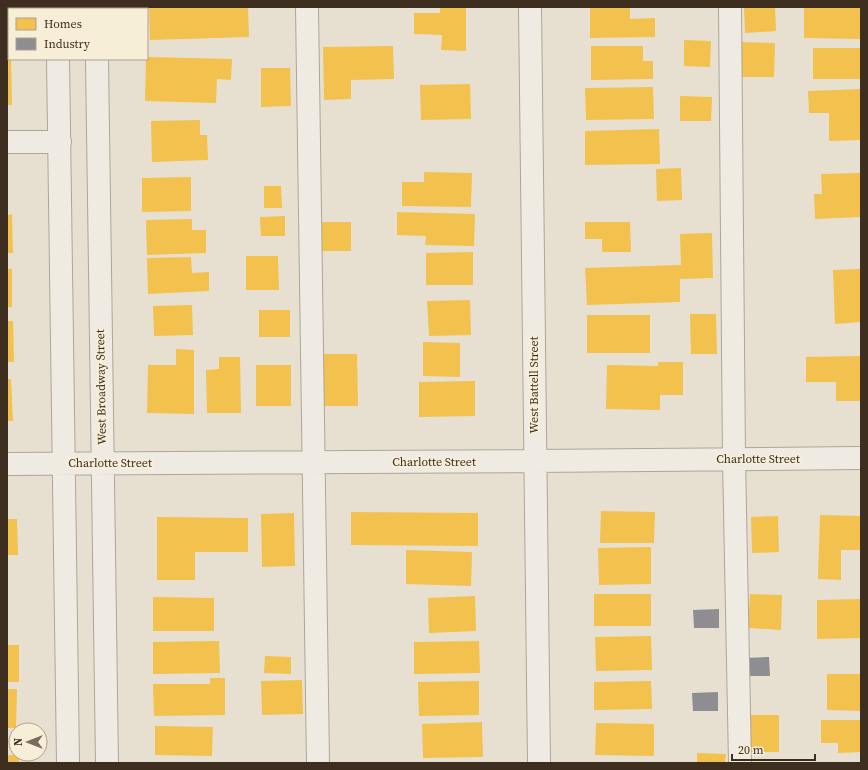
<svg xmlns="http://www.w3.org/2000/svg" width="868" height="770" font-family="'Source Serif 4',serif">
<rect width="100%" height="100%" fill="#e7e0d1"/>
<path fill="#f2c14e" d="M 149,7 L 248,7 L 249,37 L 150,40 Z
M 440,7 L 466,7 L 466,51 L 441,50 L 442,35 L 414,34 L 414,13 L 440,13 Z
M 590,7 L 630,7 L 630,19 L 655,18 L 655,37 L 590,38 Z
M 744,7 L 775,7 L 776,31 L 745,33 Z
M 804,7 L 861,7 L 861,39 L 804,38 Z
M 7,11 L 9,11 L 9,59 L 11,59 L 12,105 L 7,105 Z
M 684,40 L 711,41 L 710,67 L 684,66 Z
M 742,42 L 775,43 L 774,77 L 742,77 Z
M 393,46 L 394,79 L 351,80 L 351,99 L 324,100 L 323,47 Z
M 591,46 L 643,46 L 643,61 L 653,61 L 653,79 L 591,80 Z
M 813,48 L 861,48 L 861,79 L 813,79 Z
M 147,57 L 232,59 L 231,80 L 217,79 L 216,103 L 145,101 L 146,59 L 147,59 Z
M 261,68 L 290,68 L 291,106 L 261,107 Z
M 470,84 L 471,119 L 421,120 L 420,85 Z
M 653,87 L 654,119 L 586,120 L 585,88 Z
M 861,89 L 861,140 L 829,141 L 829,113 L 809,113 L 808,91 Z
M 680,96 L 712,97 L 711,121 L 680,121 Z
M 200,120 L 200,135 L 207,135 L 208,160 L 152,162 L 151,121 Z
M 659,129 L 660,164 L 585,165 L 585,131 Z
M 681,168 L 682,200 L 657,201 L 656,169 Z
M 424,172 L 472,173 L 471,207 L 402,206 L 402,182 L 424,182 Z
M 861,173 L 861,217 L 815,219 L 814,194 L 822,194 L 821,174 Z
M 191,177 L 191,211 L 142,212 L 142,178 Z
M 264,186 L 281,186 L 282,208 L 264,208 Z
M 397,212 L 475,214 L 474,246 L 425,245 L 426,236 L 397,235 Z
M 12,214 L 13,253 L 7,253 L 7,215 Z
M 285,216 L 285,236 L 261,236 L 260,217 Z
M 192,219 L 192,230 L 206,230 L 206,253 L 147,255 L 146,220 Z
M 322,222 L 351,222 L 351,251 L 321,251 Z
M 585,222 L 630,222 L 631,252 L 602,252 L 602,239 L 585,239 Z
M 712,233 L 713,278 L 680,279 L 680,302 L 587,305 L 585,268 L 681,265 L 680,234 Z
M 473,252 L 473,285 L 426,285 L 426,253 Z
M 246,256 L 278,256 L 279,290 L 246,290 Z
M 191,257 L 192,273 L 209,272 L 209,291 L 148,294 L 147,258 Z
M 7,269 L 12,269 L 12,307 L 7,307 Z
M 861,269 L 861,322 L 835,324 L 833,270 Z
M 470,300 L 471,335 L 429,336 L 427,301 Z
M 192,305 L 193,335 L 154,336 L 153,306 Z
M 259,310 L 290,310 L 290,337 L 259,337 Z
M 690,314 L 716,314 L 717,354 L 691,354 Z
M 587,315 L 650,315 L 650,353 L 587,353 Z
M 7,321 L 13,321 L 14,362 L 7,362 Z
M 423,342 L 460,343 L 460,377 L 423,376 Z
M 176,349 L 194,350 L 194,414 L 147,413 L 148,365 L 176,365 Z
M 323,354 L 357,354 L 358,406 L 324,406 Z
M 861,356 L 861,401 L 836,401 L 836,382 L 806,382 L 806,357 Z
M 219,357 L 240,357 L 241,413 L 207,413 L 206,370 L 219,369 Z
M 658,362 L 683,362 L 683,395 L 660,395 L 660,410 L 606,409 L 607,365 L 658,366 Z
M 256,365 L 291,365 L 291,406 L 256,406 Z
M 7,379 L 11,379 L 13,421 L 7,421 Z
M 475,381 L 475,416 L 419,417 L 419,382 Z
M 601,511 L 655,512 L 654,543 L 600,543 Z
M 351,512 L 478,513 L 478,546 L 351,545 Z
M 294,513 L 295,566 L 262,567 L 261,514 Z
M 820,515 L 861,516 L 861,550 L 841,550 L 841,580 L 818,579 Z
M 778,516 L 779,552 L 752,553 L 751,517 Z
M 157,517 L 248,518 L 248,552 L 195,552 L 195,580 L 157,580 Z
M 7,519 L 17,519 L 18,555 L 7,555 Z
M 651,547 L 651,584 L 599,585 L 598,548 Z
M 406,550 L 472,552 L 471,586 L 406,584 Z
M 594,594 L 651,594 L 651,626 L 594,626 Z
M 750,594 L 782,595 L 781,630 L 748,628 Z
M 475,596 L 476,631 L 429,633 L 428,598 Z
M 153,597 L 214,598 L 214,631 L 153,631 Z
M 861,599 L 861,638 L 817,639 L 817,600 Z
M 651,636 L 652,670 L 596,671 L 595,637 Z
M 219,641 L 220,673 L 153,674 L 153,642 Z
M 479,641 L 480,673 L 414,674 L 414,642 Z
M 7,645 L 19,645 L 19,682 L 7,682 Z
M 265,656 L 291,657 L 291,674 L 264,673 Z
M 827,674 L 861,674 L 861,711 L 827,710 Z
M 210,678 L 225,678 L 225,715 L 154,716 L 153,684 L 210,684 Z
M 302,680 L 303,714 L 262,715 L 261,681 Z
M 479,681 L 479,715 L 419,716 L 418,682 Z
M 651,681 L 652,709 L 594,710 L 594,682 Z
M 7,689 L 17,689 L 16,728 L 7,728 Z
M 746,715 L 779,715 L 779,752 L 747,752 Z
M 821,720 L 861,720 L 861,752 L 838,753 L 838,743 L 821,743 Z
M 482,722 L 483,757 L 423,758 L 422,724 Z
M 596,723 L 654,724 L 654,756 L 595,755 Z
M 155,726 L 213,727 L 212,756 L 155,755 Z
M 697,753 L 726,754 L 725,763 L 697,763 Z
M 7,755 L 19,755 L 19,763 L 7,763 Z"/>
<path fill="#8d8d92" d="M 719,609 L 719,628 L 694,628 L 693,610 Z
M 769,657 L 770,676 L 745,676 L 744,658 Z
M 718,692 L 718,711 L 693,711 L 692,693 Z"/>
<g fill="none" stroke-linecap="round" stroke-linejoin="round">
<defs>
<path id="minor" d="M 58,7 L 58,9
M 96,7 L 96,9
M 307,7 L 318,763
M 530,7 L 539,763
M 730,7 L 734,459 L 740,763
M 58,59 L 68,763
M 97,59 L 107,763
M 7,142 L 60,142
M 7,464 L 534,461 L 861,458"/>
</defs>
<use href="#minor" stroke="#ada599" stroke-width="24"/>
<use href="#minor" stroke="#efebe3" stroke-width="22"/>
</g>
<g text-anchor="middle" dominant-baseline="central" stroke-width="4" stroke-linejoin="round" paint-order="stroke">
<g font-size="12" fill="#3d2e20" stroke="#f7eed8">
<text transform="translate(534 385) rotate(-90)">West Battell Street</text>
<text transform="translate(101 387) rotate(-91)">West Broadway Street</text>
<text x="758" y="459">Charlotte Street</text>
<text x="434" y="462">Charlotte Street</text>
<text x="110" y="463">Charlotte Street</text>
</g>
</g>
<rect width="868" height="770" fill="none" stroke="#3d2e20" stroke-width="16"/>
<rect x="8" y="8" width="140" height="52" fill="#f7eed8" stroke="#ada18e"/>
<rect x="16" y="18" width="20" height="12" fill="#f2c14e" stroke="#ada18e"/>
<text x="44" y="28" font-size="12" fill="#3d2e20">Homes</text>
<rect x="16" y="38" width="20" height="12" fill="#8d8d92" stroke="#ada18e"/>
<text x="44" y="48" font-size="12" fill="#3d2e20">Industry</text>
<g transform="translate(28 742) rotate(270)"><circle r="19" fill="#f7eed8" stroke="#ada18e"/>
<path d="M0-3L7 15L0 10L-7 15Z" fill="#786c5e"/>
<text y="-6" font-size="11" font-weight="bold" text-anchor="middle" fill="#3d2e20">N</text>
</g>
<path d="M732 754v6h83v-6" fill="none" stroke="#3d2e20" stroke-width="2"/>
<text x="738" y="754" font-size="12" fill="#3d2e20" stroke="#f7eed8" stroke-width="3" paint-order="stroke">20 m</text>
</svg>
